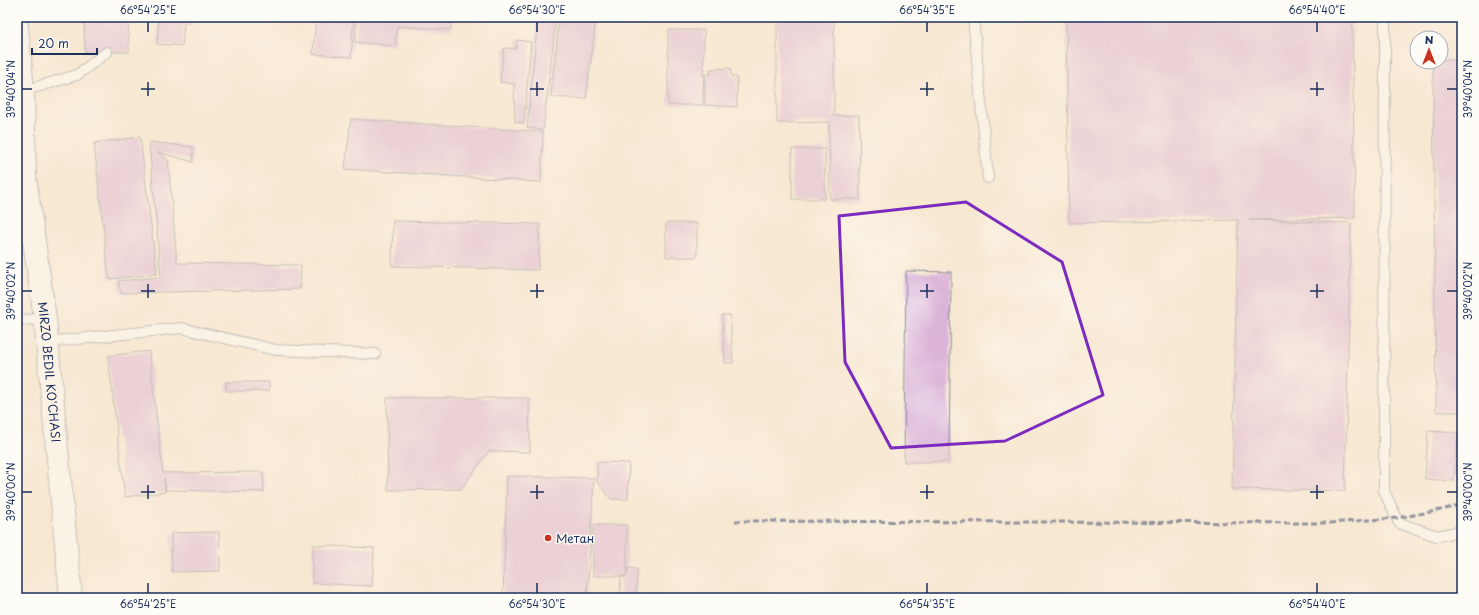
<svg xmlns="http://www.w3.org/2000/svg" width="1479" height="615" font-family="'Playpen Sans',sans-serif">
<rect width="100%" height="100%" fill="#fdfcf7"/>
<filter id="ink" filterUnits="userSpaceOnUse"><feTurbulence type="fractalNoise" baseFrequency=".025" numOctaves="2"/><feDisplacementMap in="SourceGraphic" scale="8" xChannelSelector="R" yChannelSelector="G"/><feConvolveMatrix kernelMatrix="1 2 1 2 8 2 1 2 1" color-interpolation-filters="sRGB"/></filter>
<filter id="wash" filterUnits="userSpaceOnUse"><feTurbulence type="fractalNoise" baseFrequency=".012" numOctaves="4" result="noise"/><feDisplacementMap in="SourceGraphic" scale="16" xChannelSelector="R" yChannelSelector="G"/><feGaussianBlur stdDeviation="0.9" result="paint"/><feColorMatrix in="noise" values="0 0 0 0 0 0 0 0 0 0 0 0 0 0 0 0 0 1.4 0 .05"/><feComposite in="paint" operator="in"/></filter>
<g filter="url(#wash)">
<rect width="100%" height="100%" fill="#f7e8d2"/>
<g id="blocks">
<path fill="#dbb4d9" d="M 84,17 L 128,17 L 129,52 L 85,52 Z
M 159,17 L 190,17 L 190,23 L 184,23 L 182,46 L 157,44 Z
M 316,17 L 354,17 L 351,57 L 313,54 Z
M 357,17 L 452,17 L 451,30 L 397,26 L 395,46 L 355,42 Z
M 538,17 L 556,19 L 543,130 L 527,128 Z
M 559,17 L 596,17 L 586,99 L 551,97 Z
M 777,17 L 834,17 L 834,116 L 859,115 L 860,199 L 830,199 L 829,122 L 777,123 Z
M 1066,17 L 1352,17 L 1355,218 L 1249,220 L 1351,223 L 1345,491 L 1232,489 L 1238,220 L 1069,223 Z
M 668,30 L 704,30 L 703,105 L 668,105 Z
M 517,40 L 531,42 L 524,123 L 515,122 L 514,84 L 500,82 L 504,48 L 516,49 Z
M 1441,60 L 1462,60 L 1462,412 L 1436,412 L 1433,62 L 1441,62 Z
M 730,68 L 732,77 L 737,77 L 737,107 L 705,105 L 705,74 L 710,75 L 710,69 Z
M 351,119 L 543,132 L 541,182 L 345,169 Z
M 140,137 L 157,274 L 109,279 L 94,143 Z
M 149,142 L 193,147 L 193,162 L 158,152 L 168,160 L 177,263 L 301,265 L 300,289 L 121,293 L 118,281 L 161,277 Z
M 792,149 L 825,149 L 825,199 L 792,199 Z
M 393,221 L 540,224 L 538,270 L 392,266 Z
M 666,223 L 697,223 L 697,257 L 666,257 Z
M 906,271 L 951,272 L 949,462 L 904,462 Z
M 722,315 L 730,315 L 733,363 L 725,363 Z
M 149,351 L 163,473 L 263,472 L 264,492 L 166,490 L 164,478 L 165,492 L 125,497 L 108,356 Z
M 226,382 L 269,382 L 269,391 L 226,391 Z
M 387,398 L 529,398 L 530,452 L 489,451 L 461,489 L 388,490 Z
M 1428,431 L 1458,433 L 1454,481 L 1425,479 Z
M 597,462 L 629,463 L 628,499 L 611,499 L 597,482 Z
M 507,476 L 594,478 L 587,598 L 503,598 Z
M 593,525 L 627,525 L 627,575 L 628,568 L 637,569 L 636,598 L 620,598 L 621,577 L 627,577 L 627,576 L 593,576 Z
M 219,532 L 220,571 L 172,572 L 171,533 Z
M 313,545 L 374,548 L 372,586 L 312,583 Z"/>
</g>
</g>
<g filter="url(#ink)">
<use href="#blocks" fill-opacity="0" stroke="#898c98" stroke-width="1"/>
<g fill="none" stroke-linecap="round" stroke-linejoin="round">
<defs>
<path id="lane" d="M 973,17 L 988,178
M 1385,17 L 1384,491 L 1399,523 L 1437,536 L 1462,531
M 23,91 L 77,75 L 107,52
M 17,320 L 45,319
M 47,342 L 181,328 L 276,350 L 375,354"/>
<g id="secondary">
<path id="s1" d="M 17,27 L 23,91 L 25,177 L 45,319 L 71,598"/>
</g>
</defs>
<use href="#lane" stroke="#898c98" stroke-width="12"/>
<use href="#secondary" stroke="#898c98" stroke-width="24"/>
<use href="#lane" stroke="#fff" stroke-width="10"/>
<use href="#secondary" stroke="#fff" stroke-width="22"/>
<path stroke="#1b2f5e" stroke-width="3" stroke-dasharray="6 3" stroke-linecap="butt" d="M 735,521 L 1329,523 L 1397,518 L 1436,511 L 1462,505"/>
</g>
</g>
<path d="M0 0H1479V615H0ZM 966,202 L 1062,262 L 1103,395 L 1005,441 L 891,448 L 845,362 L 839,216 Z" fill="#f7e8d2" fill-opacity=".55" fill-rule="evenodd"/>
<path fill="none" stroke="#7b2cbf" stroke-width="3" stroke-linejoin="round" d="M 966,202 L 1062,262 L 1103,395 L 1005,441 L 891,448 L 845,362 L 839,216 Z"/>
<path fill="none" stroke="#1b2f5e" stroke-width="1.5" d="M 148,22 L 148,32M 537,22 L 537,32M 927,22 L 927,32M 1317,22 L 1317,32M 148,82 L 148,96M 537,82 L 537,96M 927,82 L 927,96M 1317,82 L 1317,96M 22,89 L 32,89M 141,89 L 155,89M 530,89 L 544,89M 920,89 L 934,89M 1310,89 L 1324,89M 1447,89 L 1457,89M 148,284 L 148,298M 537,284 L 537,298M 927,284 L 927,298M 1317,284 L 1317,298M 22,291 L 32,291M 141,291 L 155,291M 530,291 L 544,291M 920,291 L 934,291M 1310,291 L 1324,291M 1447,291 L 1457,291M 148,485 L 148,499M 537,485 L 537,499M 927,485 L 927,499M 1317,485 L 1317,499M 22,492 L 32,492M 141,492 L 155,492M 530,492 L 544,492M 920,492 L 934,492M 1310,492 L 1324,492M 1447,492 L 1457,492M 148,583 L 148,593M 537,583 L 537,593M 927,583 L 927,593M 1317,583 L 1317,593"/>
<circle fill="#c8321e" stroke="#fdfcf7" stroke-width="1.5" cx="548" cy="538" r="4"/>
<g text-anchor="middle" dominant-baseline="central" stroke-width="3" stroke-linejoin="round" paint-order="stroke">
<g font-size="12" fill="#1b2f5e" stroke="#fdfcf7">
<text stroke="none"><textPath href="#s1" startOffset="347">MIRZO BEDIL KO'CHASI</textPath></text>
</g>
<g font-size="12" fill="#1b2f5e" stroke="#fdfcf7" text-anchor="start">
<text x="556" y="538">Метан</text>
</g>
</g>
<rect width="1479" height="615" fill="none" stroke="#fdfcf7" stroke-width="44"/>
<g transform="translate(1429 50)"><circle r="19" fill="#fdfcf7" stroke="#a3aaba"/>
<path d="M0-3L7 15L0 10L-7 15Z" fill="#c8321e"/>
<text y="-6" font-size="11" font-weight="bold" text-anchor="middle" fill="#1b2f5e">N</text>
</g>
<path d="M32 48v6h65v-6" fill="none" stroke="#1b2f5e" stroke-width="2"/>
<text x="38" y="48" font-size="12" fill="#1b2f5e" stroke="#fdfcf7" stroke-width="3" paint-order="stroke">20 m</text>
<rect x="22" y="22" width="1435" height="571" fill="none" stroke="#1b2f5e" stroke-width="1.5"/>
<g font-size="10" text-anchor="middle" fill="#1b2f5e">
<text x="148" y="14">66°54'25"E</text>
<text x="537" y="14">66°54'30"E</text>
<text x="927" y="14">66°54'35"E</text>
<text x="1317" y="14">66°54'40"E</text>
<text transform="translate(11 89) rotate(-90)" y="4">39°40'04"N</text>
<text transform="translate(1468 89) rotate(-90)" y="4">39°40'04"N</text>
<text transform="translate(11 291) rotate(-90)" y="4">39°40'02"N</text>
<text transform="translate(1468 291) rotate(-90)" y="4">39°40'02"N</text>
<text transform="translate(11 492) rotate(-90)" y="4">39°40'00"N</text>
<text transform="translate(1468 492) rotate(-90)" y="4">39°40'00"N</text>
<text x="148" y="608">66°54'25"E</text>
<text x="537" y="608">66°54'30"E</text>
<text x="927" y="608">66°54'35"E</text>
<text x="1317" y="608">66°54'40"E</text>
</g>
</svg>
